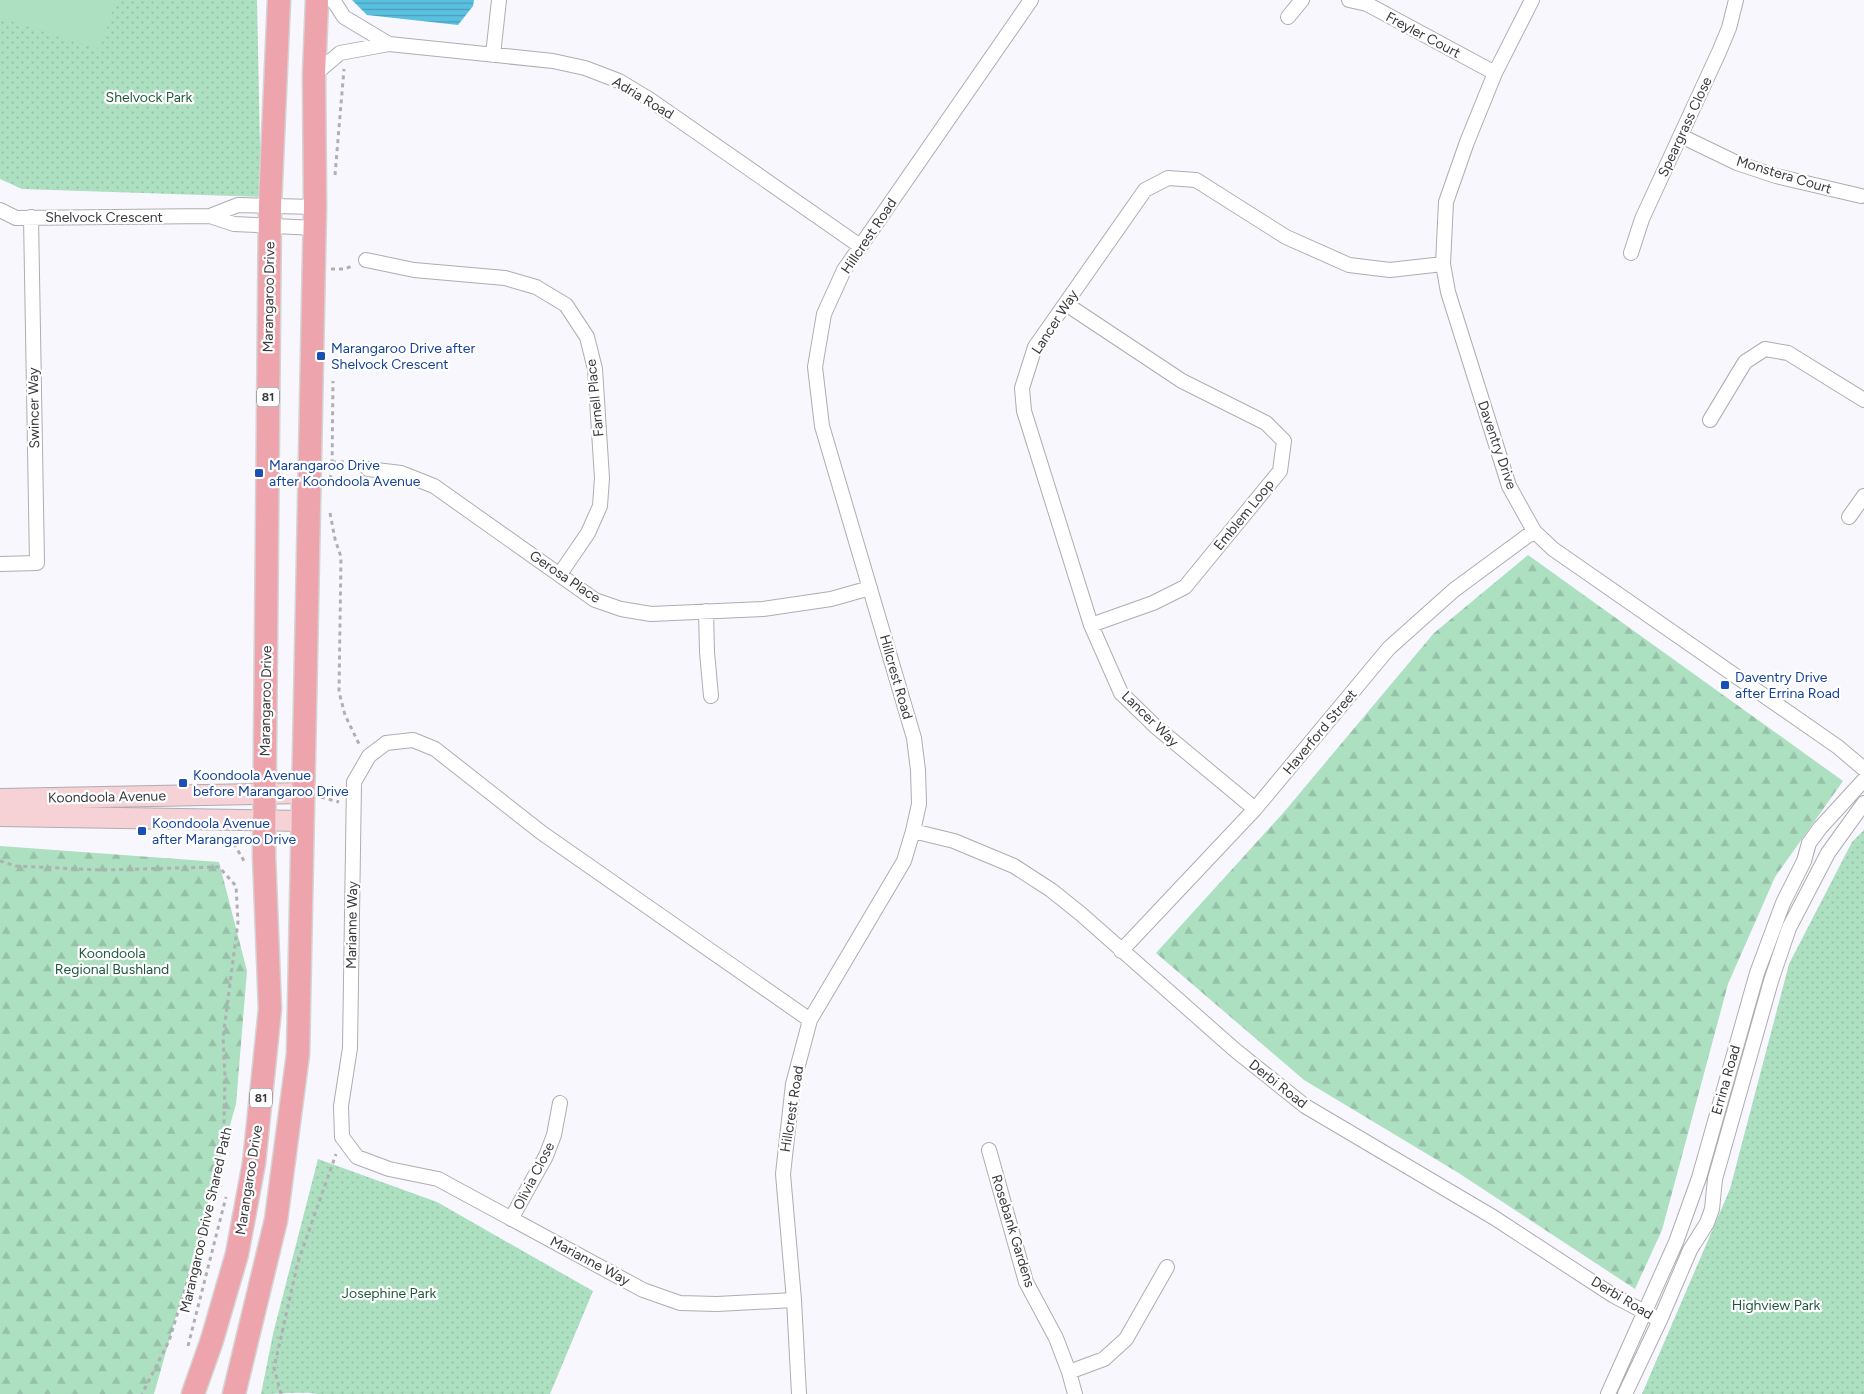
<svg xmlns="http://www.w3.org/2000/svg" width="1864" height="1394" font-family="Figtree,sans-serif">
<defs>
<pattern id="grass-dots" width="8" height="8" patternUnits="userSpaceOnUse" patternTransform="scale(1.25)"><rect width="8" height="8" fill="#addfc1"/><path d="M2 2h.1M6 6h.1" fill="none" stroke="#96c0a7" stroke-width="1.8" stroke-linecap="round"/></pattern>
<pattern id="forest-firs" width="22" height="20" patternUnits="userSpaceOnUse" patternTransform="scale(1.25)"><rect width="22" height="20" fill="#addfc1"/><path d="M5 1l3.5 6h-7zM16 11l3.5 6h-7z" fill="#96c0a7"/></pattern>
<pattern id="water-rules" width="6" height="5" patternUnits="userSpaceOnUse" patternTransform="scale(1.25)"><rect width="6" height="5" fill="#5ac0e0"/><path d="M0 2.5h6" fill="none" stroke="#4b9db7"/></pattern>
</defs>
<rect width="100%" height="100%" fill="#f7f7fd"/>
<path fill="url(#grass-dots)" d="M 0,0 L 257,0 L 261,197 L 22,189 L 0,179 Z
M 1864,830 L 1864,1394 L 1642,1394 L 1730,1189 L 1789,964 L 1852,842 Z
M 318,1159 L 437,1202 L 593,1291 L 550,1394 L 317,1394 C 310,1391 271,1394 261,1394 L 273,1334 Z"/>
<path fill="url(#forest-firs)" d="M 1528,555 L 1843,781 L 1775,877 L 1728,984 L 1662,1230 L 1635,1289 L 1457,1172 L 1304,1080 L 1156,953 L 1284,812 L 1434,633 Z
M 0,846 L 219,862 L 247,971 L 236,1104 L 154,1394 L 0,1394 Z"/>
<path fill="#addfc1" d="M 0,0 L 116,0 L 100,49 L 0,18 Z"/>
<path fill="url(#water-rules)" d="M 352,0 L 474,0 L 473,6 L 458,25 L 367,15 Z"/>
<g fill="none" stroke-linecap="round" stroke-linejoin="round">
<defs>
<path id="street" d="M 333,0 L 344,17 L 389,44
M 1349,0 L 1367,4 L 1495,73
M 1532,0 L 1495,73 L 1467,142 L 1446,202 L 1443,264 L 1448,292 L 1509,486 L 1534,531 L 1553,549 L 1838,747 L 1864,769
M 1288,17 L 1302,0
M 493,55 L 499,0
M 314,75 L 340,53 L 389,44 L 553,61 L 585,68 L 619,81 L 649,99 L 860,246
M 1681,136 L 1737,163 L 1776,176 L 1861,196
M 0,210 L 16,218 L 210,216 L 238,205 L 315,207
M 210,216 L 234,224 L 315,228
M 1631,253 L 1642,219 L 1719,52 L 1729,28 L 1736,0
M 366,260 L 414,270 L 505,278 L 536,287 L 566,305 L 587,337 L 595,369 L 602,478 L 600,506 L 588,533 L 560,574
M 1066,304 L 1182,381 L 1266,423 L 1284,441 L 1280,471 L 1185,587 L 1153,603 L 1091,625
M 1710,420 L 1745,362 L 1765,349 L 1788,353 L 1864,400
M 368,469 L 401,473 L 434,486 L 595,600 L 621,609 L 651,614 L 763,609 L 831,599 L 870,588
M 1849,517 L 1864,496
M 0,564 L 37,563 L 31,217
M 706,611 L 707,652 L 711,696
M 1255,809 L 1155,726 L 1121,693 L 1091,625 L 1024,411 L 1022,388 L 1035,347 L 1145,190 L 1168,178 L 1196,180 L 1286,237 L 1349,265 L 1390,270 L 1443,264
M 913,831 L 954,841 L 1014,866 L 1051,890 L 1081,914 L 1235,1050 L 1305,1106 L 1493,1217 L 1614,1296 L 1660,1320
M 1121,951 L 1255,809 L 1389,648 L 1454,590 L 1534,531
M 989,1150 L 1026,1282 L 1056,1338 L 1069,1372 L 1075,1394
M 511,1219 L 546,1156 L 554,1135 L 560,1103
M 794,1300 L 717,1304 L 680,1303 L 643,1290 L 438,1179 L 389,1169 L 357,1157 L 342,1137 L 341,1106 L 350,1048 L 354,782 L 369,756 L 386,743 L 413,740 L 435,749 L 542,833 L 810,1020
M 1069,1372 L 1104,1359 L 1126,1339 L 1167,1267
M 799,1394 L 794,1300 L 783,1174 L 793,1084 L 810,1020 L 904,861 L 913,831 L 919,804 L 918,770 L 914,738 L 822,426 L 815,367 L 824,314 L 844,270 L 1031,0
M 1608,1394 L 1676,1242 L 1699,1178 L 1757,973 L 1783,903 L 1804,861 L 1809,843 L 1820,828 L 1864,780
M 1625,1394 L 1660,1320 L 1690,1250 L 1707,1223 L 1712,1209 L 1715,1179 L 1771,981 L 1789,928 L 1828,853 L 1864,803"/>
<path id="secondary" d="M 0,799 L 304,793
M 0,816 L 304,821"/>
<path id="primary" d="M 193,1394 L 212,1340 L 237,1254 L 254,1163 L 270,1009 L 264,856 L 270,205 L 279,0
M 234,1394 L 276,1220 L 298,1054 L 315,207 L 314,75 L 317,0"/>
</defs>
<use href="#street" stroke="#adadb3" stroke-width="16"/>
<use href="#secondary" stroke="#adadb3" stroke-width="22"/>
<use href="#primary" stroke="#d4d4d4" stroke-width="25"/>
<path stroke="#afafb4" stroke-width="3" stroke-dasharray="4 4" stroke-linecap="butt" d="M 335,175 L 344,69
M 331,269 L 345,269 L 354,265
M 332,462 L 344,462 L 356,466
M 330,479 L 332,471 L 333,381
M 330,513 L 335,539 L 341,557 L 339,692 L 345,715 L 360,746
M 321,797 L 339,802
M 232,836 L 232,840 L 244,861
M 0,861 L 16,866 L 101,870 L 219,867 L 236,886 L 238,922 L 223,1038 L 225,1076 L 223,1165 L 169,1341 L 142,1394
M 188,1346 L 226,1197
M 281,1394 L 274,1368 L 298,1262 L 336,1154"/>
<use href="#street" stroke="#fff" stroke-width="14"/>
<use href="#secondary" stroke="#f6d1d6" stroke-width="20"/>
<use href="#primary" stroke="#eea4ac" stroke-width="22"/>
</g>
<g fill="#1a4fb4" stroke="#fff" stroke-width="2">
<rect x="316" y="351" width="10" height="10" rx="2.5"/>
<rect x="254" y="468" width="10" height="10" rx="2.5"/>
<rect x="1720" y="680" width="10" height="10" rx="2.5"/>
<rect x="178" y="778" width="10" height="10" rx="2.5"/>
<rect x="137" y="826" width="10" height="10" rx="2.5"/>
</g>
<g text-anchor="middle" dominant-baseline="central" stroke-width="4.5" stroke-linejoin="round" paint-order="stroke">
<g fill="#fff" stroke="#757577" stroke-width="1">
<rect x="257" y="387.5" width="22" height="19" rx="4"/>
<rect x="250" y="1088.5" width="22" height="19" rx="4"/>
</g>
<g font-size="12" font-weight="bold" fill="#3a3a3d">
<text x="268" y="397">81</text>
<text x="261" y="1098">81</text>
</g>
<g font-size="14" fill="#3a3a3d" stroke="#fff">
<text transform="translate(1423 35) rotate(28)">Freyler Court</text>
<text transform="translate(643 98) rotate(31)">Adria Road</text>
<text transform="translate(1685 127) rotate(-65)">Speargrass Close</text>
<text transform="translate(1784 175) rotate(17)">Monstera Court</text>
<text x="104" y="217">Shelvock Crescent</text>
<text transform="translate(869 236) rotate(-56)">Hillcrest Road</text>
<text transform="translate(269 297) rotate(-89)">Marangaroo Drive</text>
<text transform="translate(1055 322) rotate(-57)">Lancer Way</text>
<text transform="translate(595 398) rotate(-96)">Farnell Place</text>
<text transform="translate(34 408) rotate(-91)">Swincer Way</text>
<text transform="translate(1497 445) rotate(71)">Daventry Drive</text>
<text transform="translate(1244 515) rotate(-51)">Emblem Loop</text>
<text transform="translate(565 577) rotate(34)">Gerosa Place</text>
<text transform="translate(896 677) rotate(74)">Hillcrest Road</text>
<text transform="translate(266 701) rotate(-89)">Marangaroo Drive</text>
<text transform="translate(1150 719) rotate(44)">Lancer Way</text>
<text transform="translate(1320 732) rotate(-50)">Haverford Street</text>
<text transform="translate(107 797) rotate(-1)">Koondoola Avenue</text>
<text transform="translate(352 925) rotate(-89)">Marianne Way</text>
<text transform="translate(1726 1080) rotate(-74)">Errina Road</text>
<text transform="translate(1278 1084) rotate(38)">Derbi Road</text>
<text transform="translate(792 1109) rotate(-81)">Hillcrest Road</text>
<text transform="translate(534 1176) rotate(-63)">Olivia Close</text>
<text transform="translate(249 1180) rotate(-81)">Marangaroo Drive</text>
<text transform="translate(206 1220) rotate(-77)">Marangaroo Drive Shared Path</text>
<text transform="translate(1013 1231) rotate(73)">Rosebank Gardens</text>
<text transform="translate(590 1261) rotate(28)">Marianne Way</text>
<text transform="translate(1622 1298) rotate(31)">Derbi Road</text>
</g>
<g font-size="14" fill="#1d5a3c" stroke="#fff">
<text x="149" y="97">Shelvock Park</text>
<text x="112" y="953">Koondoola<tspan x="112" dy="16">Regional Bushland</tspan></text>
<text x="389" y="1293">Josephine Park</text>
<text x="1776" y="1305">Highview Park</text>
</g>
<g font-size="14" fill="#164399" stroke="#fff" text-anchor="start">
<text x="331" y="348">Marangaroo Drive after<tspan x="331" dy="16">Shelvock Crescent</tspan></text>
<text x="269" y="465">Marangaroo Drive<tspan x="269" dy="16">after Koondoola Avenue</tspan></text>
<text x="1735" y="677">Daventry Drive<tspan x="1735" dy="16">after Errina Road</tspan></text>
<text x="193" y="775">Koondoola Avenue<tspan x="193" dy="16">before Marangaroo Drive</tspan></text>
<text x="152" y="823">Koondoola Avenue<tspan x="152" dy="16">after Marangaroo Drive</tspan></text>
</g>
</g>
</svg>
